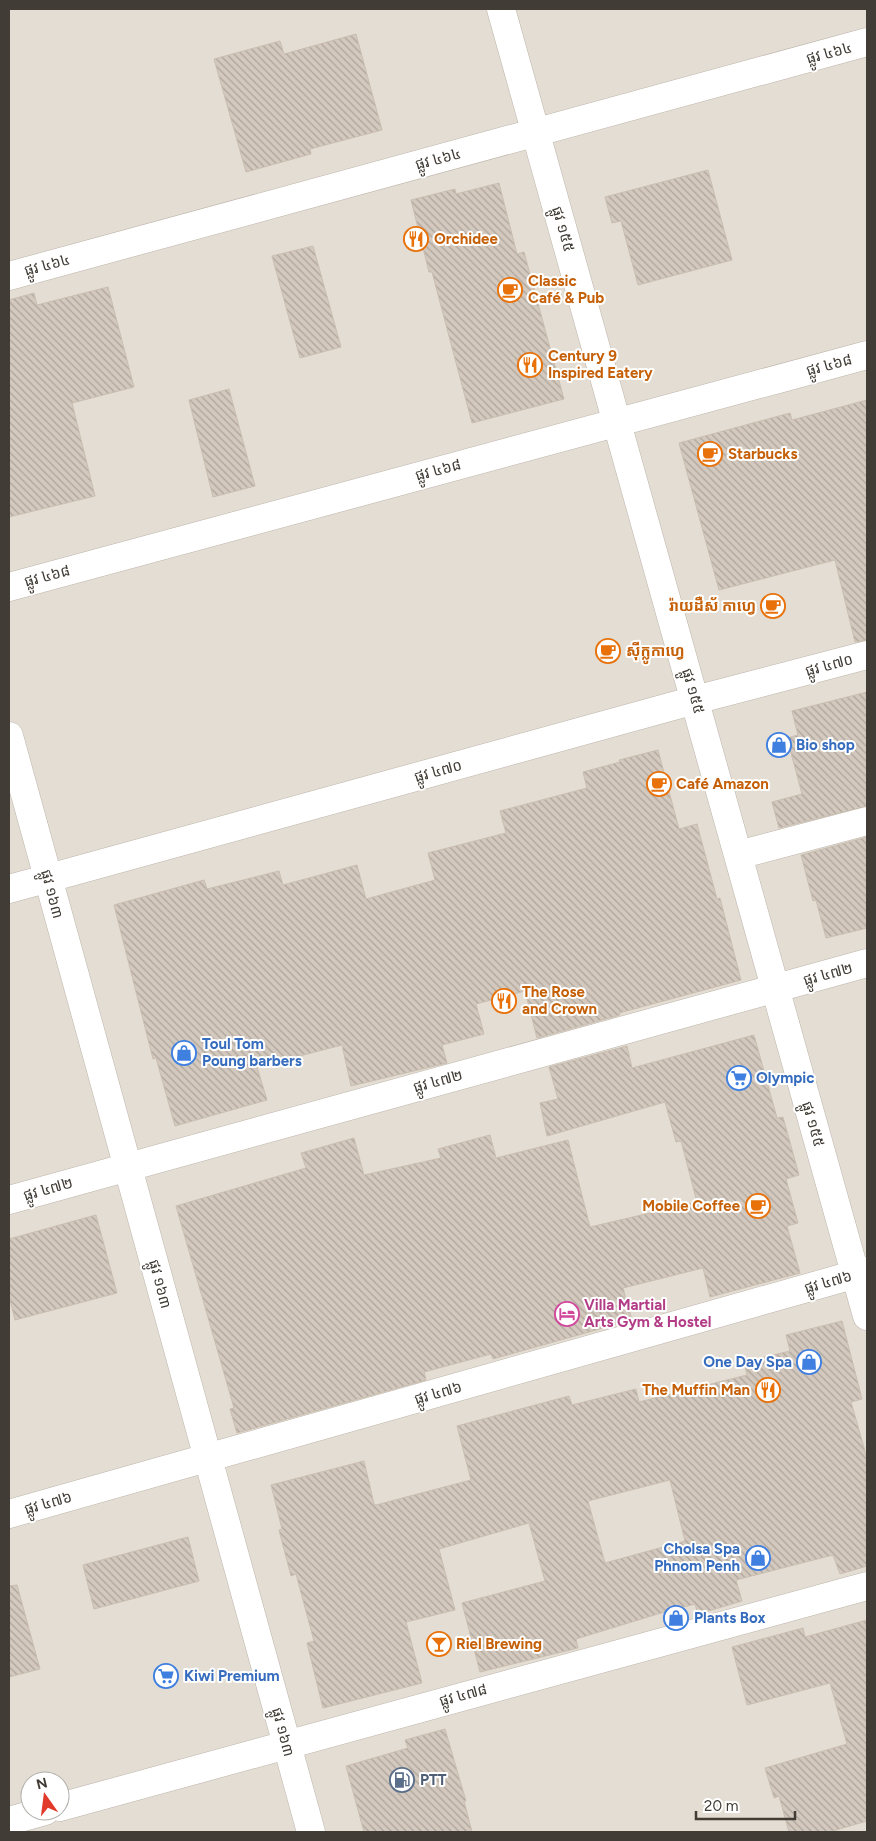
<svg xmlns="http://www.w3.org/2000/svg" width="876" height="1841" font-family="Figtree,'Noto Sans Khmer',sans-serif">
<defs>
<pattern id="building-back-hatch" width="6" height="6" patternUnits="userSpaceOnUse" patternTransform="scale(1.25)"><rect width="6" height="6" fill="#d3c9be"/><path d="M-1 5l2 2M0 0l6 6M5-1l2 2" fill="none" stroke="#ada49b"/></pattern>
</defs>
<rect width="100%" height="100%" fill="#f0ece4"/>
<path fill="#e3ddd3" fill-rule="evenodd" d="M 9,9 L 867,9 L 867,1832 L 9,1832 ZM 30,1781 L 60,1781 L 60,1811 L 30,1811 Z"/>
<path fill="url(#building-back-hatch)" stroke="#cabeaf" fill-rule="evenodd" d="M 356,34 L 382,130 L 310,149 L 311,154 L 246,172 L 214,59 L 280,41 L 284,54 Z
M 708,170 L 732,260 L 638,285 L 621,221 L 612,223 L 605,197 Z
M 499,183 L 517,254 L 524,252 L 564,399 L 472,423 L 432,272 L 429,272 L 411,200 L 455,189 L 456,194 Z
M 313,246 L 341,347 L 300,358 L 272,256 Z
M 108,287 L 134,387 L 72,403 L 95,496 L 9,517 L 9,300 L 34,293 L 37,305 Z
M 229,389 L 255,486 L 213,497 L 189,400 Z
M 867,400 L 867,640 L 855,642 L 835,560 L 719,590 L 679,443 L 790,413 L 792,420 Z
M 867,692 L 867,806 L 779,828 L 772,802 L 802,794 L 787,738 L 798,735 L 792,711 Z
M 658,750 L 679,829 L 697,824 L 717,899 L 720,898 L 741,980 L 619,1013 L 620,1015 L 537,1038 L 525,991 L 476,1004 L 484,1034 L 442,1045 L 447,1063 L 351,1086 L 342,1045 L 257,1067 L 267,1100 L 175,1126 L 156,1058 L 153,1059 L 114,905 L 204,880 L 207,889 L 279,871 L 283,885 L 357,865 L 366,899 L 435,880 L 428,853 L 506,833 L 500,811 L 587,788 L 583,772 L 620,762 L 619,760 Z
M 867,837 L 867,928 L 826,938 L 816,900 L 813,901 L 801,855 Z
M 754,1035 L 777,1118 L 783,1117 L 799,1175 L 786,1179 L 798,1223 L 787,1226 L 800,1273 L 710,1297 L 703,1268 L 623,1288 L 632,1320 L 493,1359 L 491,1354 L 424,1372 L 426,1380 L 237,1433 L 230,1409 L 234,1408 L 176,1206 L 306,1168 L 301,1153 L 354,1138 L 364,1175 L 441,1158 L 438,1149 L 490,1135 L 496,1158 L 568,1140 L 590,1227 L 697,1202 L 681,1141 L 676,1142 L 665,1102 L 547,1136 L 540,1103 L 558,1099 L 549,1067 L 627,1046 L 632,1068 Z
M 96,1215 L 117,1293 L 15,1320 L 9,1296 L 9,1239 Z
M 842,1321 L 862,1399 L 851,1402 L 867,1458 L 867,1566 L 840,1574 L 833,1555 L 736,1580 L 742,1601 L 698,1614 L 695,1604 L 661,1613 L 576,1639 L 578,1648 L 480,1672 L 462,1603 L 545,1581 L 529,1523 L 439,1549 L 455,1610 L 406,1622 L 422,1683 L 323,1708 L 307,1643 L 314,1641 L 296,1574 L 291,1576 L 279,1530 L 282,1529 L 271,1485 L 364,1461 L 374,1504 L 376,1505 L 471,1480 L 457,1426 L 569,1396 L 572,1405 L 636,1389 L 639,1402 L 747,1375 L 744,1362 L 790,1351 L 786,1335 ZM 670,1480 L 685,1541 L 605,1563 L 588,1501 Z
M 188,1537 L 199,1581 L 94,1609 L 83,1565 Z
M 17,1585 L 40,1669 L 9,1677 L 9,1586 Z
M 867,1620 L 867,1821 L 829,1832 L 789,1832 L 779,1796 L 774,1798 L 765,1768 L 847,1744 L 830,1683 L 747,1705 L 732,1647 L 803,1628 L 805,1637 Z
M 445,1729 L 466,1801 L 464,1801 L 472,1832 L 364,1832 L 346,1766 L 408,1748 L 405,1740 Z"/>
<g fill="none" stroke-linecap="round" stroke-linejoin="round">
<defs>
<path id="minor" d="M 501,9 L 867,1316
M 9,276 L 867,42
M 9,587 L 867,355
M 9,736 L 311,1832
M 738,855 L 867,821
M 9,889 L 695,700 L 867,655
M 9,1200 L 867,963
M 9,1514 L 867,1271
M 60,1807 L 867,1586
M 9,1821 L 45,1811"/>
</defs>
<use href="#minor" stroke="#bdb5ab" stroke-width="29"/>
<use href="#minor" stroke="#fff" stroke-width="28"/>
</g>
<defs>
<symbol id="restaurant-ring" viewBox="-11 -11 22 22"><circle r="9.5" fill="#fff" stroke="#e8710a" stroke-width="1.5"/><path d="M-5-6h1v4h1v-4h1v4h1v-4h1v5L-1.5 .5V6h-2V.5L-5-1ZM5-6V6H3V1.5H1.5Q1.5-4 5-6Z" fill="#e8710a"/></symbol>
<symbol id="cafe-ring" viewBox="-11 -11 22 22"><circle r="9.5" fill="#fff" stroke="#e8710a" stroke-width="1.5"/><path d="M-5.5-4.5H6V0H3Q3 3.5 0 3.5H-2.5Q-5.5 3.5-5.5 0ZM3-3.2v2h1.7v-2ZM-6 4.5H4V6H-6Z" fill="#e8710a"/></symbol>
<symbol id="shop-ring" viewBox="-11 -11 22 22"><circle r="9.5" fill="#fff" stroke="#3f7fe0" stroke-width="1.5"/><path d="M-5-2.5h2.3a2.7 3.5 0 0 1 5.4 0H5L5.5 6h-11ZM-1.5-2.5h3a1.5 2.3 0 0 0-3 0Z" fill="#3f7fe0"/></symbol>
<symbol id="supermarket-ring" viewBox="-11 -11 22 22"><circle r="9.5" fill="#fff" stroke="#3f7fe0" stroke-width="1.5"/><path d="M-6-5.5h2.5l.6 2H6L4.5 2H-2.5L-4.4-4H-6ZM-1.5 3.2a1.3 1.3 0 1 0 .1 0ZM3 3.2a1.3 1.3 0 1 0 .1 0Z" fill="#3f7fe0"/></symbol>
<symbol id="hotel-ring" viewBox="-11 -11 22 22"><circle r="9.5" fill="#fff" stroke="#d1479c" stroke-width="1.5"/><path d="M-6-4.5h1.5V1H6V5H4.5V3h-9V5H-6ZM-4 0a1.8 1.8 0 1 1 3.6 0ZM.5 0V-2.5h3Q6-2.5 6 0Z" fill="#d1479c"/></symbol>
<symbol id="bar-ring" viewBox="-11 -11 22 22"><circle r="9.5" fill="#fff" stroke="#e8710a" stroke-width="1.5"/><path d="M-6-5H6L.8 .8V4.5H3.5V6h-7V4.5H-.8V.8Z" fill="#e8710a"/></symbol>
<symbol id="fuel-ring" viewBox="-11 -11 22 22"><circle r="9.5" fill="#fff" stroke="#5c6f8a" stroke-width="1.5"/><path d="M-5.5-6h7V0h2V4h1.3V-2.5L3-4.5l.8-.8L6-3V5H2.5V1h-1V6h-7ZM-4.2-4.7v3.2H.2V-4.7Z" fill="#5c6f8a"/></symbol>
</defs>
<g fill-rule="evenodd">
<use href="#restaurant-ring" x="402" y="225" width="28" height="28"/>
<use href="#cafe-ring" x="496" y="276" width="28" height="28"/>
<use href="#restaurant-ring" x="516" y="351" width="28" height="28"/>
<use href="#cafe-ring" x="696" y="440" width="28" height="28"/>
<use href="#cafe-ring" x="759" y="592" width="28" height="28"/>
<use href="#cafe-ring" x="594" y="637" width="28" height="28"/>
<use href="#shop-ring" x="765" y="731" width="28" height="28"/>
<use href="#cafe-ring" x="645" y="770" width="28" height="28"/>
<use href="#restaurant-ring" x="490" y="987" width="28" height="28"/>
<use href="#shop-ring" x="170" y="1039" width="28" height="28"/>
<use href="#supermarket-ring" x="725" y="1064" width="28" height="28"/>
<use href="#cafe-ring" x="744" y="1192" width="28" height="28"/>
<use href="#hotel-ring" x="553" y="1300" width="28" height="28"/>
<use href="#shop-ring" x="795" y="1348" width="28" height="28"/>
<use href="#restaurant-ring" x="754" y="1376" width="28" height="28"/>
<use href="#shop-ring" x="744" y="1544" width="28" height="28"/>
<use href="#shop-ring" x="662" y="1604" width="28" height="28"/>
<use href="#bar-ring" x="425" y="1630" width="28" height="28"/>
<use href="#supermarket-ring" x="152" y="1662" width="28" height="28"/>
<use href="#fuel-ring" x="388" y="1766" width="28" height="28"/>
</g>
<g text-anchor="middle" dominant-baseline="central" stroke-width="4" stroke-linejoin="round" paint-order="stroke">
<g font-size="15" fill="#413c35" stroke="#fff">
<text transform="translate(829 53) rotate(-15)">ផ្លូវ ៤៦៤</text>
<text transform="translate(438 159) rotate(-15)">ផ្លូវ ៤៦៤</text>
<text transform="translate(563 229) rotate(74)">ផ្លូវ ១៥៥</text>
<text transform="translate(47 265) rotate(-15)">ផ្លូវ ៤៦៤</text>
<text transform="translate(829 365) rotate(-15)">ផ្លូវ ៤៦៨</text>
<text transform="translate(438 470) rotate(-15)">ផ្លូវ ៤៦៨</text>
<text transform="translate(47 576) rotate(-15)">ផ្លូវ ៤៦៨</text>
<text transform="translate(829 665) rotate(-15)">ផ្លូវ ៤៧០</text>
<text transform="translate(693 691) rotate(74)">ផ្លូវ ១៥៥</text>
<text transform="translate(438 771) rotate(-15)">ផ្លូវ ៤៧០</text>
<text transform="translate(52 894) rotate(75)">ផ្លូវ ១៦៣</text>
<text transform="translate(828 974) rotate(-15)">ផ្លូវ ៤៧២</text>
<text transform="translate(438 1081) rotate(-15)">ផ្លូវ ៤៧២</text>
<text transform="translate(813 1124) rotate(74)">ផ្លូវ ១៥៥</text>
<text transform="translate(48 1189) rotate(-16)">ផ្លូវ ៤៧២</text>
<text transform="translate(828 1282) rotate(-16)">ផ្លូវ ៤៧៦</text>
<text transform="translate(160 1284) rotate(75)">ផ្លូវ ១៦៣</text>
<text transform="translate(438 1393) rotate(-16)">ផ្លូវ ៤៧៦</text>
<text transform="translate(48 1503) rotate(-16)">ផ្លូវ ៤៧៦</text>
<text transform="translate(463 1695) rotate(-15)">ផ្លូវ ៤៧៨</text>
<text transform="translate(283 1732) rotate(75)">ផ្លូវ ១៦៣</text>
</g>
<g font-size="15" font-weight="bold" fill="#c56008" stroke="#fff" text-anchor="start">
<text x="434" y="239">Orchidee</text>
<text x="528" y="281">Classic<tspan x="528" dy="17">Café &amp; Pub</tspan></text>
<text x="548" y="356">Century 9<tspan x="548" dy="17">Inspired Eatery</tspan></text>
<text x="728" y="454">Starbucks</text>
<text x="756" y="606" text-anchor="end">រ៉ាយដឺស័ កាហ្វេ</text>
<text x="626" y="651">ស៊ីក្លូកាហ្វេ</text>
<text x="676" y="784">Café Amazon</text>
<text x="522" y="992">The Rose<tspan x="522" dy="17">and Crown</tspan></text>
<text x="740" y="1206" text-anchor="end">Mobile Coffee</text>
<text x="750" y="1390" text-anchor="end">The Muffin Man</text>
<text x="456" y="1644">Riel Brewing</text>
</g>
<g font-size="15" font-weight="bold" fill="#366cbe" stroke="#fff" text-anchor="start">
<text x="796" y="745">Bio shop</text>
<text x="202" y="1044">Toul Tom<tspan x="202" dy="17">Poung barbers</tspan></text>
<text x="756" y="1078">Olympic</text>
<text x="792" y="1362" text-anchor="end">One Day Spa</text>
<text x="740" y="1549" text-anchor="end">Cholsa Spa<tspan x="740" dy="17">Phnom Penh</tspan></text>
<text x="694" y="1618">Plants Box</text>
<text x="184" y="1676">Kiwi Premium</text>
</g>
<g font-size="15" font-weight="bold" fill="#b23c85" stroke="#fff" text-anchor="start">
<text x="584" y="1305">Villa Martial<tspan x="584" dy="17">Arts Gym &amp; Hostel</tspan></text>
</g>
<g font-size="15" font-weight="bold" fill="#4e5e75" stroke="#fff" text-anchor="start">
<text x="420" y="1780">PTT</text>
</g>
</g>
<rect width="876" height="1841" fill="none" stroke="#413c35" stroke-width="20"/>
<g transform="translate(45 1796) rotate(346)"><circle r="24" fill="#ffffff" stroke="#b3b1ae"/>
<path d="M0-4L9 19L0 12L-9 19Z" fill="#e1392a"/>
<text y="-8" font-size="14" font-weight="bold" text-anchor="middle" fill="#413c35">N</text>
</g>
<path d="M696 1811v8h99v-8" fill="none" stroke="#413c35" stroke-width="2.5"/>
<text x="704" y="1811" font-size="15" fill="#413c35" stroke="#ffffff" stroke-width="4" paint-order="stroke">20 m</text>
</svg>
